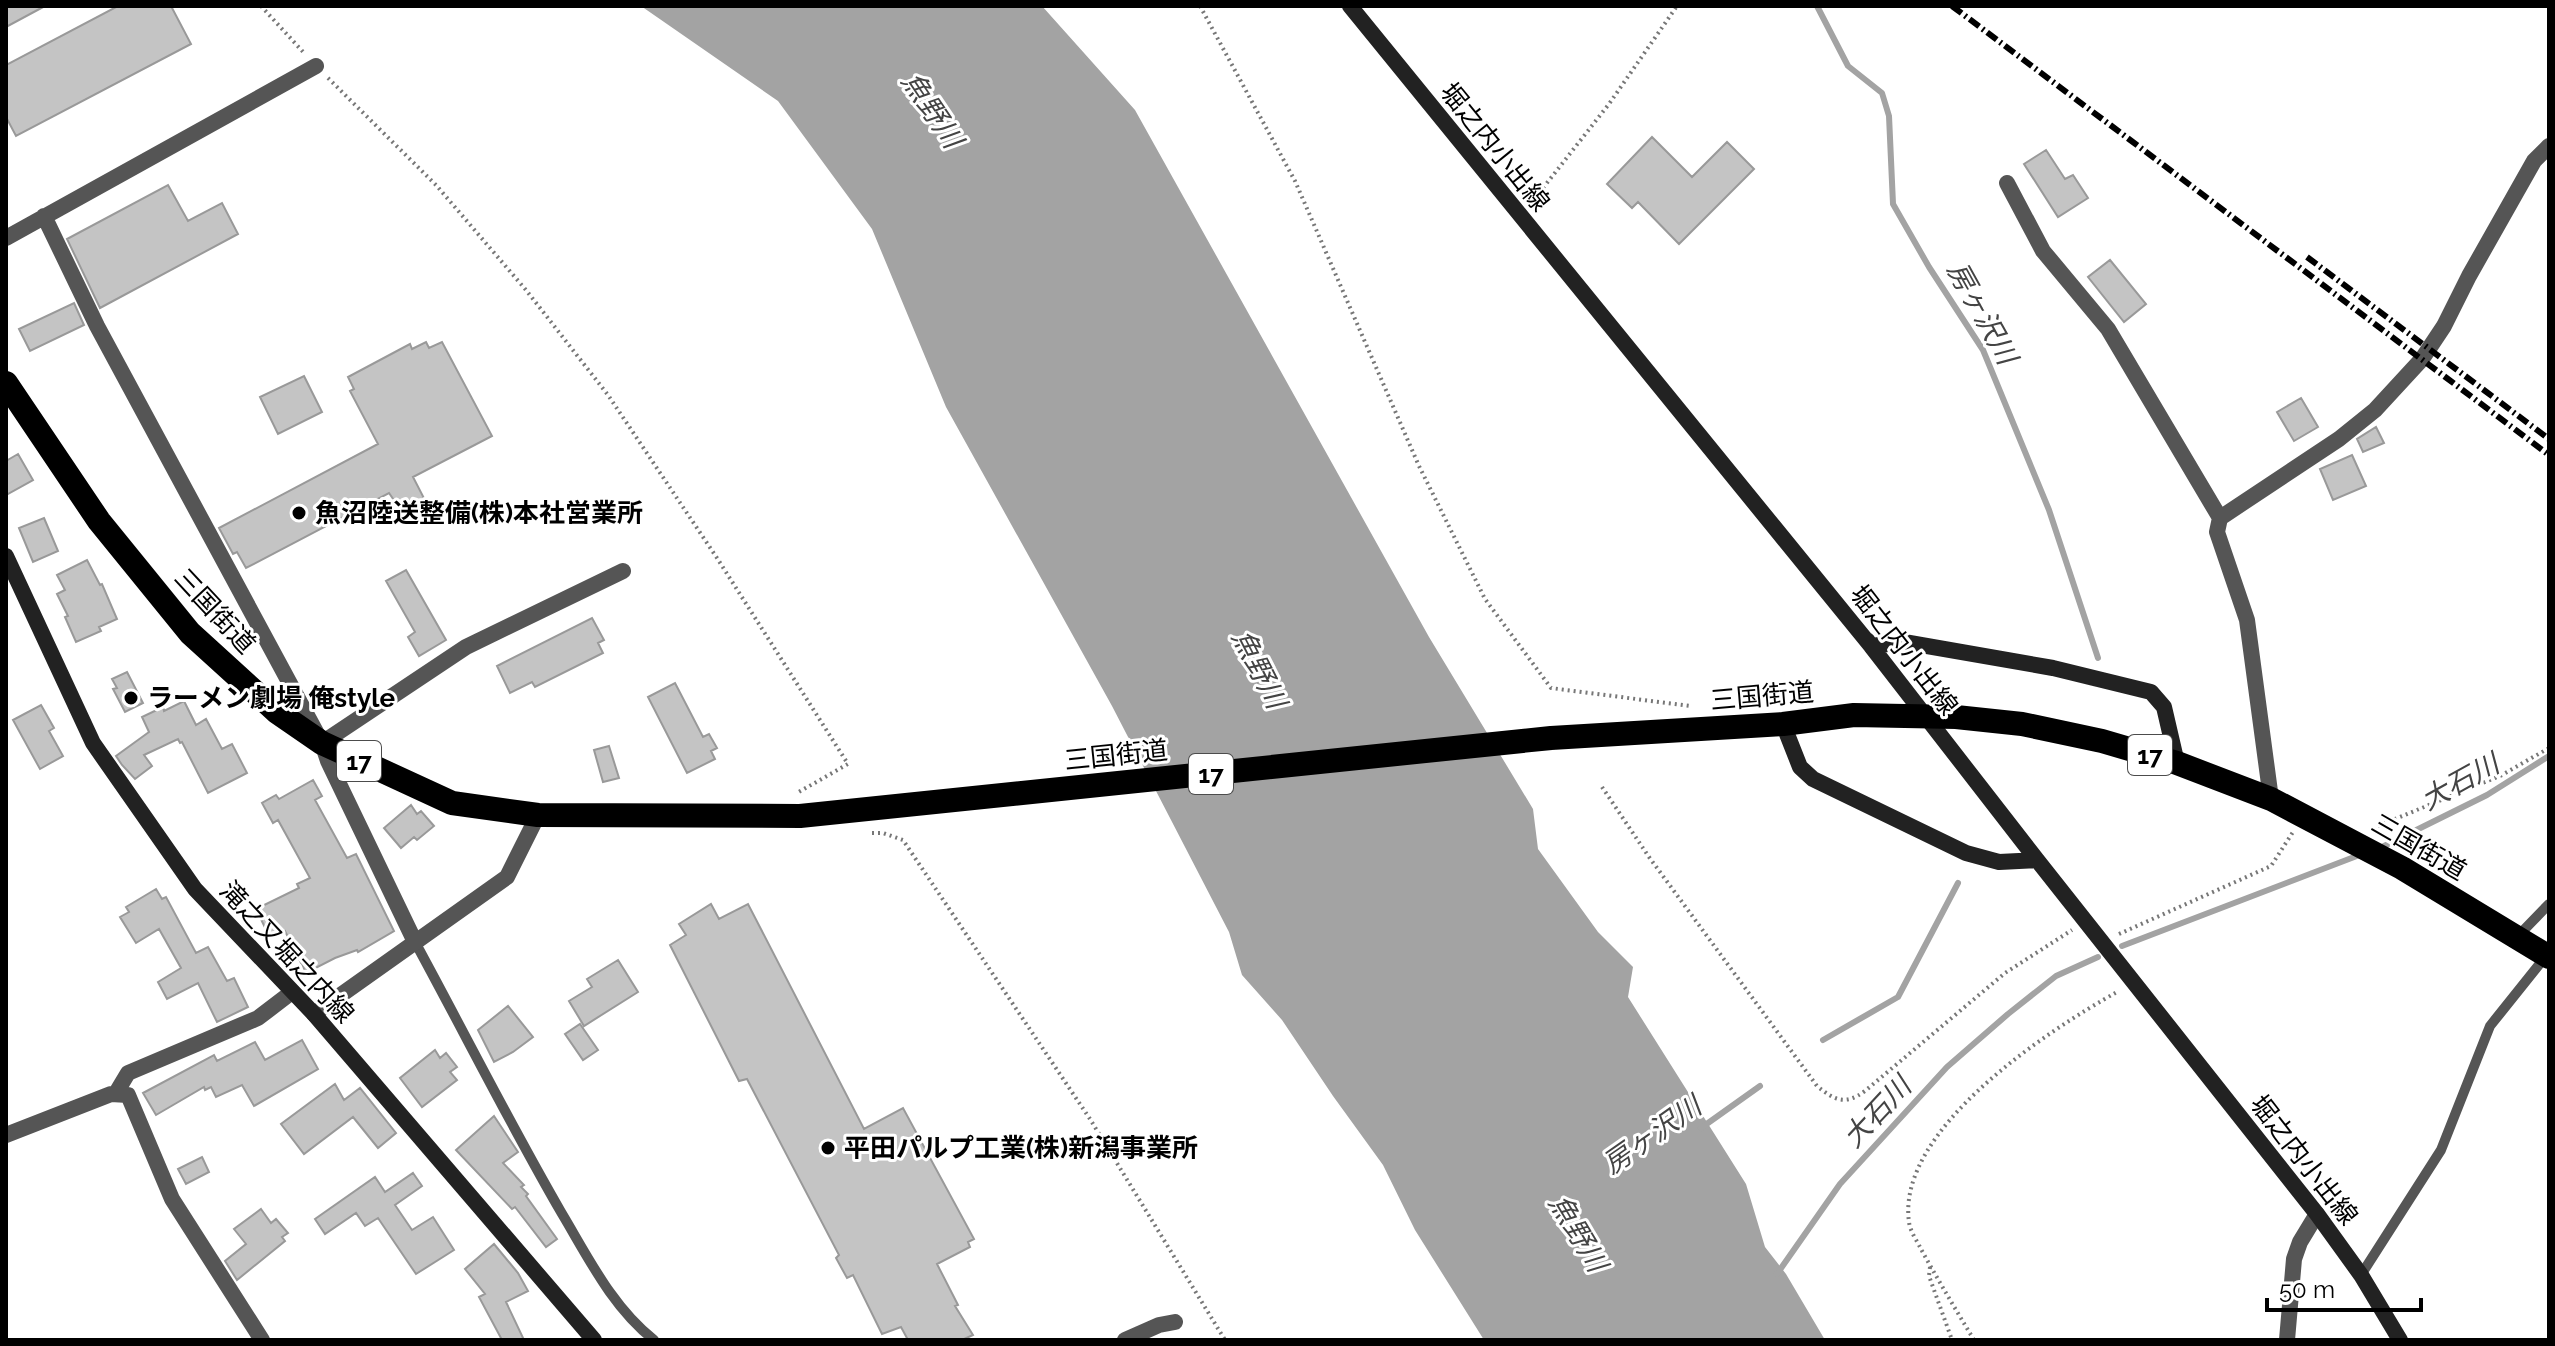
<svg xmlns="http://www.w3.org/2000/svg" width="2555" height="1346" font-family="Raleway,'Noto Sans JP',sans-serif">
<rect width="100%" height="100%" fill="#fff"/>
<path fill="#a3a3a3" d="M 641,6 L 1042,6 L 1135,110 L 1429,637 L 1533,809 L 1538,849 L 1598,932 L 1633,967 L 1628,997 L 1746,1184 L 1765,1247 L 1786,1274 L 1825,1340 L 1484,1340 L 1415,1230 L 1383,1165 L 1333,1096 L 1282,1020 L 1242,975 L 1229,932 L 1112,706 L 946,407 L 872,229 L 778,101 Z"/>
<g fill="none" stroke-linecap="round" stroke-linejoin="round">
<path stroke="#a3a3a3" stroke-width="6" d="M 1817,6 L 1848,66 L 1882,93 L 1889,116 L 1893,204 L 1929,267 L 1983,350 L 2049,510 L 2098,658
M 2380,848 L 2487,795 L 2549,756
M 2122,946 L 2362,854
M 1823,1040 L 1898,997 L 1958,883
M 1701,1128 L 1760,1086
M 1777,1274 L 1840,1184 L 1947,1067 L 2008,1014 L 2056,976 L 2098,957"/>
</g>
<path fill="#c4c4c4" stroke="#999" stroke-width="2" d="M 6,6 L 45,6 L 6,27 Z
M 118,6 L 171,6 L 191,44 L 16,136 L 6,117 L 6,65 Z
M 1652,137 L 1692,177 L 1727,142 L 1754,169 L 1679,244 L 1638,202 L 1632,208 L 1607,184 Z
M 2046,150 L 2065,179 L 2073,175 L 2088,198 L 2058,217 L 2024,164 Z
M 168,185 L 188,221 L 222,203 L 238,234 L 100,308 L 67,239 Z
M 2110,260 L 2146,304 L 2124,322 L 2088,277 Z
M 74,303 L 84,325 L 30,351 L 19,329 Z
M 426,342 L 429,348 L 442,342 L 492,436 L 413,477 L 429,508 L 407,519 L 389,493 L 246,568 L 237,552 L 233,554 L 219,528 L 378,444 L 350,391 L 354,389 L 348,377 L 410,344 L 412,349 Z
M 304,376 L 322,412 L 278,434 L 260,397 Z
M 2301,398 L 2318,427 L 2294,441 L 2277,412 Z
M 2376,427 L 2384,443 L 2363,452 L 2357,439 Z
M 18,454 L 33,480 L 6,495 L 6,461 Z
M 2352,455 L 2366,486 L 2333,500 L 2320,469 Z
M 44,518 L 58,551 L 33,562 L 19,528 Z
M 87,560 L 100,585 L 102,584 L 117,619 L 99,627 L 101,631 L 76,642 L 65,617 L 68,616 L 57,594 L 65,590 L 57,575 Z
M 406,570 L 446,640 L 419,656 L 408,637 L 415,632 L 386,581 Z
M 592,618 L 604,640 L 598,643 L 603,653 L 535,687 L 532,682 L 510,693 L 497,666 Z
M 127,672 L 143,703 L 125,712 L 113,689 L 117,688 L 112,679 Z
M 675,683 L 703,737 L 709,734 L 717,748 L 711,751 L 715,759 L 687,773 L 648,697 Z
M 184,701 L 196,725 L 206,719 L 222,749 L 232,744 L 247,773 L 208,793 L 182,742 L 180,743 L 178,739 L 144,755 L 152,766 L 135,779 L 122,765 L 116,756 L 149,732 L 142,717 L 163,707 L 164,711 Z
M 41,705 L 54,728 L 49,731 L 63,756 L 40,769 L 13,720 Z
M 609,746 L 619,778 L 603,782 L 594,750 Z
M 313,780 L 322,796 L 315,800 L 347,858 L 356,854 L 394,931 L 358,952 L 357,950 L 335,958 L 306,973 L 285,931 L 270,938 L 256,909 L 299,888 L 297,884 L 310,878 L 278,820 L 273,823 L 262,803 L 276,795 L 279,799 Z
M 411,805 L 417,814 L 421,811 L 434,826 L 417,840 L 414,837 L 401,848 L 384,828 Z
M 156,889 L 162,899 L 166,897 L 196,953 L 208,947 L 227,981 L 234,978 L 248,1007 L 217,1022 L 198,983 L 167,999 L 158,982 L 181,968 L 159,929 L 136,943 L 120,917 L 129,912 L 126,907 Z
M 711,904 L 719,919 L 748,904 L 864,1129 L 903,1108 L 974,1239 L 968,1242 L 970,1247 L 937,1264 L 958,1305 L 955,1306 L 973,1335 L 962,1340 L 908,1340 L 901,1327 L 882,1334 L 853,1275 L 847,1278 L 836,1258 L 839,1255 L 747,1079 L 739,1081 L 670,945 L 686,935 L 679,924 Z
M 618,960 L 638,992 L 584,1026 L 569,1001 L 592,987 L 587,979 Z
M 508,1006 L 533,1037 L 513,1052 L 494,1062 L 478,1030 Z
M 580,1024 L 598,1050 L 583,1060 L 565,1034 Z
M 302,1040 L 318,1069 L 254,1106 L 242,1085 L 216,1097 L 211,1087 L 205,1090 L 204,1087 L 156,1115 L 143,1093 L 214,1055 L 217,1061 L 255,1042 L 265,1060 Z
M 435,1050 L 440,1058 L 446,1053 L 457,1067 L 450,1072 L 457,1080 L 422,1107 L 400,1078 Z
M 335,1084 L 344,1100 L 360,1088 L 396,1133 L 378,1148 L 353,1117 L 304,1154 L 281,1124 Z
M 494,1116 L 518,1152 L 503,1163 L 524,1185 L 521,1187 L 528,1194 L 526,1196 L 557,1239 L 546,1247 L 515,1207 L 512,1209 L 456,1150 Z
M 202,1157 L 209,1172 L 186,1184 L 178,1169 Z
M 413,1173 L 422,1186 L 395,1205 L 412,1230 L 433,1217 L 454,1250 L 416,1274 L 378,1218 L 365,1226 L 356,1213 L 325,1234 L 315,1219 L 375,1177 L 385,1192 Z
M 261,1209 L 271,1223 L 276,1219 L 288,1233 L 282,1237 L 285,1241 L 237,1280 L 225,1261 L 246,1244 L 234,1229 Z
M 494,1244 L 518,1273 L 528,1291 L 506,1302 L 524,1340 L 502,1340 L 479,1297 L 485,1294 L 465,1269 Z"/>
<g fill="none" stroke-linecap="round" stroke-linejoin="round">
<path stroke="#777" stroke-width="4" stroke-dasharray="2 4" stroke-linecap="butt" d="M 261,6 L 305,54
M 1200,6 L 1295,181 L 1419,466 L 1485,599 L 1551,688 L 1690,706
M 328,78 L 436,185 L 526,290 L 608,395 L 717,558 L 848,764 L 797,793
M 1532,202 L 1609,104 L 1677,6
M 1602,787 L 1649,857 L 1817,1086 C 1834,1100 1845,1106 1865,1091 L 2005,973 L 2072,930
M 2378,826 L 2502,775 L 2549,748
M 872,833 L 883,833 L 903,840 L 1090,1119 L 1225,1340
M 2119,934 L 2271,866 L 2293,832
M 1930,1267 L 1929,1276 L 1952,1340
M 1974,1340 C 1956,1310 1938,1280 1921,1249 C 1917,1241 1910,1231 1909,1222 C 1896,1130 2047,1031 2117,992"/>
<path stroke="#555" stroke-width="10" d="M 2518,936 L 2549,904
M 415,942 C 464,1032 510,1124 561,1212 C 588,1257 612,1307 654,1340
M 2361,1275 L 2441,1150 L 2490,1026 L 2546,956"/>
<path stroke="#555" stroke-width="16" d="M 2007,183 L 2043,251 L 2108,329 L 2220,518
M 44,216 L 97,326 L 322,743 L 328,761 L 415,942
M 6,238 L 316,66
M 322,743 L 466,647 L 623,571
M 2271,799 L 2247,620 L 2217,532 L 2220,518 L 2339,439 L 2375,410 L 2422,359 L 2444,326 L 2469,276 L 2534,161 L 2549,146
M 314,1014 L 507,877 L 538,815
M 116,1093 L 128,1073 L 258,1018 L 292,992
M 6,1135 L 111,1094 L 128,1095 L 172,1199 L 262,1340
M 1125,1340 L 1159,1325 L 1175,1322
M 2287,1340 L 2294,1259 L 2300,1242 L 2317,1214"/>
<path stroke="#222" stroke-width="16" d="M 1350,6 L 1871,646 L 2037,860 L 2317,1214 L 2361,1275 L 2400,1340
M 6,556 L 93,743 L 195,889 L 314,1014 L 594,1340
M 1867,640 L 1871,646 L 1904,642 L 2053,668 L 2151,692 L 2164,707 L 2177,763
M 1783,724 L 1800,767 L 1813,779 L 1966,853 L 1999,862 L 2037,860"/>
<path stroke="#000" stroke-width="24" d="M 6,383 L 99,521 L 190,633 L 277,712 L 322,743 L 452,803 L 538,815 L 800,816 L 1551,738 L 1783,724 L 1854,715 L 1956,717 L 2022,724 L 2102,741 L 2177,763 L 2271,799 L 2402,868 L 2549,957"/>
<path stroke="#000" stroke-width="6" stroke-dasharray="12 4 2 4" stroke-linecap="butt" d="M 1952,6 L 2549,455
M 2307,257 L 2549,439"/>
</g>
<g fill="#000" stroke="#fff" stroke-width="3">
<circle cx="299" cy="513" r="8"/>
<circle cx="131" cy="698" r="8"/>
<circle cx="828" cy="1148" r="8"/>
</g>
<g text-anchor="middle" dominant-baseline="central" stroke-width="6" stroke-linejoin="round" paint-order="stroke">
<g fill="#fff" stroke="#4c4c4c" stroke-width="2">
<rect x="2128" y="735" width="44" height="40" rx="6"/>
<rect x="337" y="741" width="44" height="40" rx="6"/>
<rect x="1189" y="754" width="44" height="40" rx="6"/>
</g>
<g font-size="24" font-weight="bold" fill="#000">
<text x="2150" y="755">17</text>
<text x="359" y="761">17</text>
<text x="1211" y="774">17</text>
</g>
<g font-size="26" fill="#000" stroke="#fff">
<text transform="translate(1495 147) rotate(51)">堀之内小出線</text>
<text transform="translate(215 611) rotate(47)">三国街道</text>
<text transform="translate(1904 650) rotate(52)">堀之内小出線</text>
<text transform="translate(1762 696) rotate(-5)">三国街道</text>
<text transform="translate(1116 755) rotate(-6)">三国街道</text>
<text transform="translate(2419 847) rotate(30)">三国街道</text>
<text transform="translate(287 952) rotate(47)">滝之又堀之内線</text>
<text transform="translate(2304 1160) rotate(52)">堀之内小出線</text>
</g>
<g font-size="26" font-weight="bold" fill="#000" stroke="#fff" text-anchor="start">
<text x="315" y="513">魚沼陸送整備(株)本社営業所</text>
<text x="147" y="698">ラーメン劇場 俺style</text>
<text x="844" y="1148">平田パルプ工業(株)新潟事業所</text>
</g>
<g font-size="28" font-style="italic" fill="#444" stroke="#fff">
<text transform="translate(932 110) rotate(56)">魚野川</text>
<text transform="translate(1982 313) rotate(61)">房ヶ沢川</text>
<text transform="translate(1259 669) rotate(63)">魚野川</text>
<text transform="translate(2460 782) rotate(-29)">大石川</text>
<text transform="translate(1877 1112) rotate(-47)">大石川</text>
<text transform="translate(1652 1135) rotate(-35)">房ヶ沢川</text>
<text transform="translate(1578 1233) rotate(59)">魚野川</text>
</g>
</g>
<rect width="2555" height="1346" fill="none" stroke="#000000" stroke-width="16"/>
<path d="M2267 1298v12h154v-12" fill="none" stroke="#000000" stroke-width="4"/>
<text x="2279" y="1298" font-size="24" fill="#000000" stroke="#ffffff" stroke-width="6" paint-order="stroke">50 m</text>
</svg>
